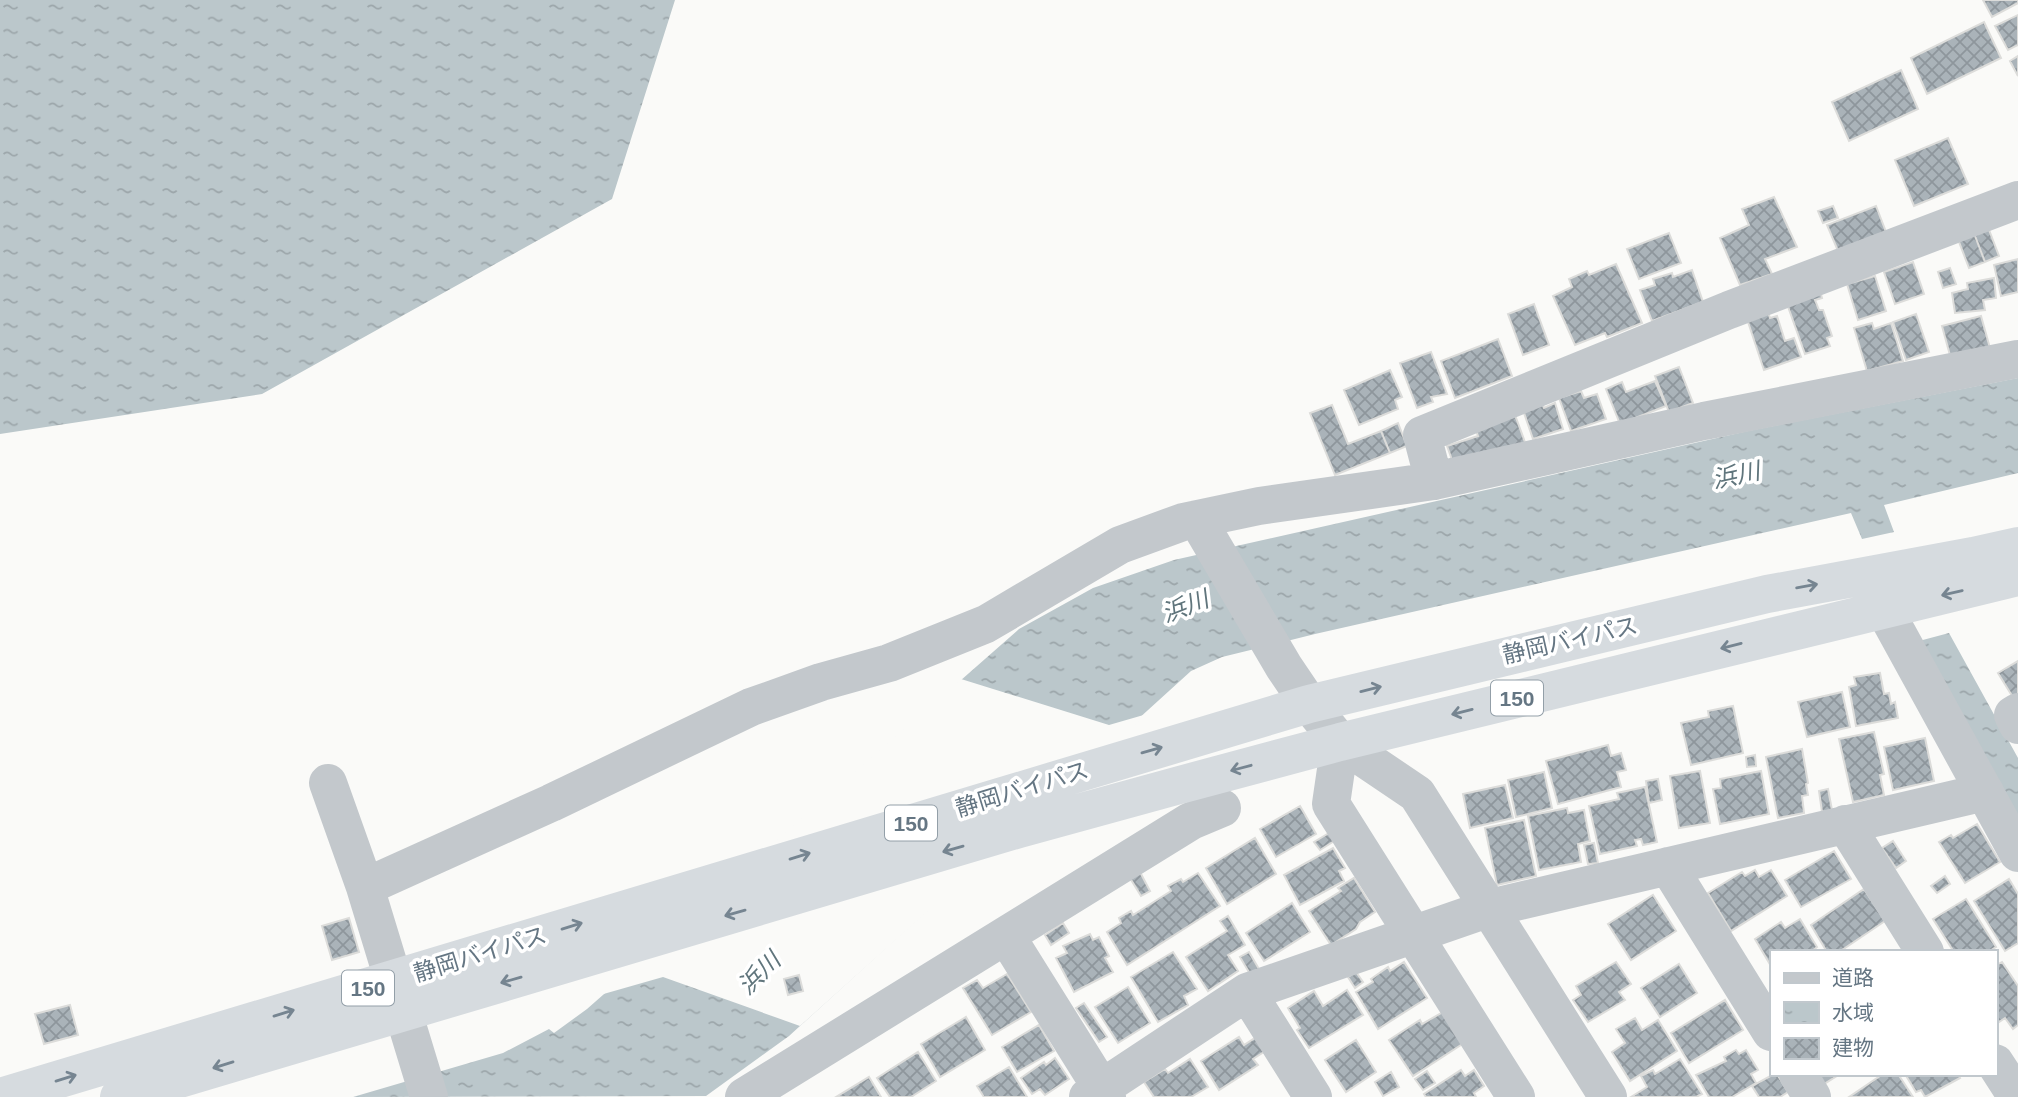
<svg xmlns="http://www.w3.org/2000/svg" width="2018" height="1097" font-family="Arial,'Noto Sans JP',sans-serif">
<defs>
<pattern id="water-ripples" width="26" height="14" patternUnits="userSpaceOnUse" patternTransform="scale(1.75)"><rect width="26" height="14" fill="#bbc7cb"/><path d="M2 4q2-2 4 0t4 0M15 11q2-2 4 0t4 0" fill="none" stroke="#9ca6aa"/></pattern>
<pattern id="building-cross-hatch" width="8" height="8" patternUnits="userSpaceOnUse" patternTransform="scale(1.75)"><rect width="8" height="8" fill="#aab3b9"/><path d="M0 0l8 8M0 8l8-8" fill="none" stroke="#8e969c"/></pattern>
</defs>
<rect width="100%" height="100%" fill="#fafaf8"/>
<path fill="url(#water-ripples)" d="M 0,0 L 675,0 L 612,199 L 262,394 L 0,434 Z
M 2018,378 L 2018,473 L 1884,505 L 1894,532 L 1862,539 L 1851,513 L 1315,634 L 1222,657 L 1191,671 L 789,1036 L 706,1096 L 353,1097 L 503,1053 L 549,1029 L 554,1033 L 587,1009 L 1019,629 L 1093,588 L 1174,560 L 1748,431 Z
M 1949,633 L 2018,758 L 2018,820 L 1919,641 Z"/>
<path fill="#fafaf8" d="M 961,679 L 1109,725 L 1147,714 L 800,1026 L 663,977 L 600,995 Z"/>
<path fill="url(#building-cross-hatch)" stroke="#dcdcda" stroke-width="2" d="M 1983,0 L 2018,0 L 2018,3 L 1992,17 Z
M 2018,15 L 2018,45 L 2008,50 L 1995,26 Z
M 1984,22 L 2001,58 L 1927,94 L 1911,58 Z
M 2018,56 L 2018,76 L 2010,61 Z
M 1901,70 L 1918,109 L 1849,141 L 1832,102 Z
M 1948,138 L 1968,184 L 1914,206 L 1895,160 Z
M 1774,197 L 1797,247 L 1765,259 L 1772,274 L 1740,285 L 1720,238 L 1749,225 L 1742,209 Z
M 1833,206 L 1838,218 L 1823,223 L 1818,211 Z
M 1876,206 L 1886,232 L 1838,251 L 1827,225 Z
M 1986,222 L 1999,256 L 1985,262 L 1972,228 Z
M 1972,228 L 1985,262 L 1969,268 L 1956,234 Z
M 1669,233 L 1681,263 L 1639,279 L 1627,249 Z
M 2018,259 L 2018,292 L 2001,296 L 1994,265 Z
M 1913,262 L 1924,294 L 1895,304 L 1884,272 Z
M 1616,264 L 1642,323 L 1607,337 L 1605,333 L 1575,345 L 1553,296 L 1572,287 L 1569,279 L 1587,271 L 1589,275 Z
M 1950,268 L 1956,284 L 1943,288 L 1938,272 Z
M 1692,270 L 1703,302 L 1652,321 L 1640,290 L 1655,285 L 1653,279 L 1672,273 L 1673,277 Z
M 1875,276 L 1886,311 L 1858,320 L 1847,284 Z
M 1994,278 L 1996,298 L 1983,300 L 1985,310 L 1955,313 L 1952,293 L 1968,289 L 1967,283 Z
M 1819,287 L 1822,298 L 1815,300 L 1819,310 L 1823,310 L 1832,336 L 1827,338 L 1830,346 L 1805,354 L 1786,301 Z
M 1534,304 L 1549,345 L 1523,355 L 1508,314 Z
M 1768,312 L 1770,318 L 1777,316 L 1785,341 L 1794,338 L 1801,357 L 1764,370 L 1747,319 Z
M 1916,314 L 1929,352 L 1906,360 L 1893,322 Z
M 1981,316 L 1990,348 L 1951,359 L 1942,326 Z
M 1872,323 L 1874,329 L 1891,323 L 1903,361 L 1867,371 L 1854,328 Z
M 1498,339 L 1512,376 L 1455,398 L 1441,361 Z
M 1431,352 L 1447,394 L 1431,397 L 1433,402 L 1417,408 L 1400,363 Z
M 1679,367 L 1693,403 L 1669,412 L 1655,376 Z
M 1390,370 L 1402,397 L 1395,400 L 1398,409 L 1359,425 L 1344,390 Z
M 1655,381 L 1666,406 L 1620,424 L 1606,389 L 1622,382 L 1626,392 Z
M 1581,391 L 1584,398 L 1597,394 L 1606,419 L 1571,431 L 1559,398 Z
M 1541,400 L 1544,408 L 1555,403 L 1563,429 L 1533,439 L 1522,407 Z
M 1332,405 L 1348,444 L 1381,431 L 1390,453 L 1335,475 L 1310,413 Z
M 1515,415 L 1526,445 L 1455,468 L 1447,446 L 1478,436 L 1476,430 Z
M 1398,423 L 1407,446 L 1390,453 L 1381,431 Z
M 2018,661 L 2018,697 L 2014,699 L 1998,673 Z
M 1880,673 L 1884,694 L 1889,693 L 1891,704 L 1895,702 L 1898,718 L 1856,726 L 1849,687 L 1856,685 L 1854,677 Z
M 1842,692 L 1850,727 L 1807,737 L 1798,702 Z
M 1733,706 L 1743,753 L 1691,765 L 1681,723 L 1709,717 L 1708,711 Z
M 1874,732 L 1884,774 L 1880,775 L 1884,795 L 1853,802 L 1839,739 Z
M 1925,738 L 1934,781 L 1893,790 L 1884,747 Z
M 1608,745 L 1611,756 L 1621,753 L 1626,770 L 1617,772 L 1621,787 L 1558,804 L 1546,761 Z
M 1802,749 L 1808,783 L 1806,784 L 1808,795 L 1802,796 L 1804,813 L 1778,818 L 1766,757 Z
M 1755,755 L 1756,766 L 1747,767 L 1746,757 Z
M 1700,771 L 1710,823 L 1679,828 L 1670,776 Z
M 1761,771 L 1769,814 L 1720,824 L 1713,789 L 1721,788 L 1720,779 Z
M 1544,772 L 1552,808 L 1516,817 L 1508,780 Z
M 1658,779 L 1662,800 L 1649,803 L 1646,781 Z
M 1505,785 L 1513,818 L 1470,828 L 1463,794 Z
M 1645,787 L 1657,842 L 1643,845 L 1641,839 L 1635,840 L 1637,846 L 1600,854 L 1589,806 L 1619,799 L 1617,793 Z
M 1828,789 L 1832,810 L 1822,812 L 1819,791 Z
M 1300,806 L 1316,834 L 1276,857 L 1260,829 Z
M 1567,808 L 1568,813 L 1584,810 L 1590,841 L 1578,844 L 1581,862 L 1539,870 L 1528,816 Z
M 1524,820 L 1536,876 L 1497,885 L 1485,828 Z
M 1977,824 L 2000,862 L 1965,883 L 1939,842 L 1951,835 L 1953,838 Z
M 1334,830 L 1339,838 L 1320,850 L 1314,842 Z
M 1255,838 L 1276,874 L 1227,904 L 1206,868 Z
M 1893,841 L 1906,861 L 1896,868 L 1882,848 Z
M 1594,843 L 1598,863 L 1588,864 L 1584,845 Z
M 1333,848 L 1345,868 L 1339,871 L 1344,881 L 1300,905 L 1284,875 Z
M 1834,851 L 1851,879 L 1801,907 L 1785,880 Z
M 1755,870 L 1759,877 L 1771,870 L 1787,896 L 1731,931 L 1708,893 L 1742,872 L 1745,876 Z
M 1140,872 L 1150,891 L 1141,896 L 1130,878 Z
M 1198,873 L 1220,906 L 1127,965 L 1107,932 L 1121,923 L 1119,918 L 1131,911 L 1133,915 L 1171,891 L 1168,886 L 1181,879 L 1183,882 Z
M 1945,876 L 1950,884 L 1937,893 L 1931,886 Z
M 1354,878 L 1375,912 L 1360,922 L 1356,929 L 1331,945 L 1309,911 L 1341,891 L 1338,888 Z
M 2009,879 L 2018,894 L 2018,943 L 2005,951 L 1974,901 Z
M 1864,889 L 1885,921 L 1839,952 L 1827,952 L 1811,925 Z
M 1653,895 L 1676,931 L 1631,960 L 1608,924 Z
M 1966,899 L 1996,947 L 1988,952 L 1954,952 L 1933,919 Z
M 1292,903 L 1310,932 L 1264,961 L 1246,933 Z
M 1228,916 L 1245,945 L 1228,955 L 1238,971 L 1208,991 L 1186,957 L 1227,931 L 1220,921 Z
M 349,918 L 359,952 L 332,960 L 322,926 Z
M 1800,919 L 1817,947 L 1811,952 L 1771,952 L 1771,966 L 1755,939 L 1781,922 L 1785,928 Z
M 1063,923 L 1069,933 L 1051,945 L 1045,935 Z
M 1090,934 L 1093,940 L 1099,937 L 1109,956 L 1105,958 L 1113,972 L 1074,992 L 1056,958 L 1067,953 L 1063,946 Z
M 1173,952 L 1197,989 L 1184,996 L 1188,1005 L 1158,1022 L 1131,977 Z
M 1249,952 L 1259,969 L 1250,974 L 1240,957 Z
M 1404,962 L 1427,998 L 1378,1029 L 1356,992 L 1373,982 L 1371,979 L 1388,967 L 1390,971 Z
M 1616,962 L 1631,984 L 1619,992 L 1625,1000 L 1588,1022 L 1573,1000 L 1581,995 L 1576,986 Z
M 2002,962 L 2018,986 L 2018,1025 L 2013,1029 L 2005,1018 L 1999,1022 L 1995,1016 L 1995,966 Z
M 1679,964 L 1697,993 L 1660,1017 L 1641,988 Z
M 1356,972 L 1363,982 L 1355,988 L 1348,977 Z
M 1007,974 L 1031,1012 L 992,1035 L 963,988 L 977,980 L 983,988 Z
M 799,975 L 803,991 L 788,995 L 784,979 Z
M 1128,987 L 1150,1023 L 1118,1043 L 1095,1007 Z
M 1347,990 L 1363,1015 L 1309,1048 L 1297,1030 L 1300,1028 L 1288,1008 L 1314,991 L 1323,1006 Z
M 1725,1000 L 1743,1030 L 1689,1063 L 1671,1033 Z
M 1084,1003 L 1107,1037 L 1099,1042 L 1076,1008 Z
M 70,1005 L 78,1035 L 44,1044 L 35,1014 Z
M 1443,1012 L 1464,1043 L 1413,1076 L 1389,1040 L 1420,1020 L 1422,1024 Z
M 966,1017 L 985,1050 L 940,1077 L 921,1044 Z
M 1635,1018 L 1642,1030 L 1658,1020 L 1677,1051 L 1630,1081 L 1612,1052 L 1625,1043 L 1616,1029 Z
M 1039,1025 L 1054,1051 L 1017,1072 L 1002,1047 Z
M 1258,1036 L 1267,1050 L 1253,1059 L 1258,1065 L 1219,1090 L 1201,1061 L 1239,1037 L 1244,1045 Z
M 1356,1040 L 1376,1072 L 1346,1092 L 1325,1060 Z
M 1736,1050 L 1739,1054 L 1746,1050 L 1758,1070 L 1751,1074 L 1756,1083 L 1732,1097 L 1709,1097 L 1696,1075 L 1726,1061 L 1724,1057 Z
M 918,1052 L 936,1081 L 911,1097 L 890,1097 L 877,1078 Z
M 1055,1058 L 1069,1079 L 1045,1095 L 1040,1089 L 1032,1094 L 1021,1078 L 1044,1062 L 1046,1065 Z
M 1190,1059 L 1208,1087 L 1191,1097 L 1154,1097 L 1144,1082 L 1165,1069 L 1168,1073 Z
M 1680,1059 L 1702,1094 L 1696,1097 L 1631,1097 L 1647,1087 L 1641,1076 L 1653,1070 L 1655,1074 Z
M 1009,1067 L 1027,1097 L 984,1097 L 977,1086 Z
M 1461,1070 L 1465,1076 L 1474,1070 L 1484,1086 L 1474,1093 L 1476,1097 L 1426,1097 L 1424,1094 Z
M 1427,1071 L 1435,1083 L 1423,1090 L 1415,1079 Z
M 1391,1072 L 1399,1087 L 1383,1096 L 1375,1082 Z
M 1774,1074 L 1777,1074 L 1788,1092 L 1780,1097 L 1759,1097 L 1752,1086 Z
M 1818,1074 L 1840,1074 L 1824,1084 Z
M 1883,1074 L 1898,1074 L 1913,1097 L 1849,1097 Z
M 1905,1074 L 1958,1074 L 1960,1078 L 1925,1097 L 1921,1090 L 1916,1092 Z
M 869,1077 L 881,1097 L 836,1097 Z"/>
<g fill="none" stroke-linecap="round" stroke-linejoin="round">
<path stroke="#c3c8cc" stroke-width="38" d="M 1434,481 L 1422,435 L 1729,310 L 2018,200
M 1197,519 L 1284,667 L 1309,704 L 1340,742 L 1417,794 L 1608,1097
M 1884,609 L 2018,853
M 2018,712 L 2013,715 L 2018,725
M 1340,742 L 1331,804 L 1516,1097
M 328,783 L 365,887 L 429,1097
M 1845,824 L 1925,952
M 1668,866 L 1771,1032
M 365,887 L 551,803 L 751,707 L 821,682 L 889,663 L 986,624 L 1120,545 L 1183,522 L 1259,506 L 1434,481 L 1704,421 L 2018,359
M 1007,937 L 1107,1097
M 1247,992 L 1313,1097
M 1995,1063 L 2017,1097
M 1798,1074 L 1812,1097
M 744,1097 L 1191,821 L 1222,808
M 1088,1097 L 1247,992 L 1490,908 L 1985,792"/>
<path stroke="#d6dbdf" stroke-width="38" d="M 0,1097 L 1309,704 L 1767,594 L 1973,556 L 2018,546
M 119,1097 L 1019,829 L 1176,786 L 1340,742 L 2018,577"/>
</g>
<defs><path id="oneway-shaft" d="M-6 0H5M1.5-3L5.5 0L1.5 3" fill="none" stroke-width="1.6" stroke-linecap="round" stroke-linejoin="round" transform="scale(1.75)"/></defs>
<g stroke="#768591">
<use href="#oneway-shaft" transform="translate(1807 586) rotate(-10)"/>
<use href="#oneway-shaft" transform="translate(1952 593) rotate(167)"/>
<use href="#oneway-shaft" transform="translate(1731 646) rotate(166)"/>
<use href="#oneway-shaft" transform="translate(1371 689) rotate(-14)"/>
<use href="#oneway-shaft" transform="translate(1462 712) rotate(166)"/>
<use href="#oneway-shaft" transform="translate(1152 750) rotate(-16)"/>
<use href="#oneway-shaft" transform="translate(1241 768) rotate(165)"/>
<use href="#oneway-shaft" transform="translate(953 849) rotate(164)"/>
<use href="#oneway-shaft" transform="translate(800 856) rotate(-17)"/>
<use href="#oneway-shaft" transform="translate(735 913) rotate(164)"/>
<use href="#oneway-shaft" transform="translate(572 926) rotate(-17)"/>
<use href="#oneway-shaft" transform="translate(511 980) rotate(164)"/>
<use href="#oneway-shaft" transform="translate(284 1013) rotate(-17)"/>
<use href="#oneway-shaft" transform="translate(223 1065) rotate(163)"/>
<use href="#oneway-shaft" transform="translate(66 1078) rotate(-17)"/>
</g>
<g text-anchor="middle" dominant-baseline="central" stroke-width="7" stroke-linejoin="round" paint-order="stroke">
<g fill="#fff" stroke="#939fa8" stroke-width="2">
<rect x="1491" y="680.5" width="52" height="35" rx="5"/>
<rect x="885" y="805.5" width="52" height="35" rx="5"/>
<rect x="342" y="970.5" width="52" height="35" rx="5"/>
</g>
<g font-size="21" font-weight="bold" fill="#657683">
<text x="1517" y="698">150</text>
<text x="911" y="823">150</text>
<text x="368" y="988">150</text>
</g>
<g font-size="23" fill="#657683" stroke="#fff">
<text transform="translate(1570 640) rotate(-13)">静岡バイパス</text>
<text transform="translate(1022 789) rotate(-17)">静岡バイパス</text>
<text transform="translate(480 954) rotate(-17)">静岡バイパス</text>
</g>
<g font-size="24" font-style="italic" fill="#60757c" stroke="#fff">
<text transform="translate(1736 475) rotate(-12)">浜川</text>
<text transform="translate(1185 606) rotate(-21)">浜川</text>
<text transform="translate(759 973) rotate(-45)">浜川</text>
</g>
</g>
<rect x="1770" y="950" width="228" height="126" fill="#ffffff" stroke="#c1c8cd" stroke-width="2"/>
<rect x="1784" y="973" width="35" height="10" fill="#c3c8cc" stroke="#c1c8cd" stroke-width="2"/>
<text x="1832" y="985" font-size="21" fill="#657683">道路</text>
<rect x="1784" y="1002" width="35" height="21" fill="url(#water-ripples)" stroke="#c1c8cd" stroke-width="2"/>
<text x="1832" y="1020" font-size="21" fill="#657683">水域</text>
<rect x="1784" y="1038" width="35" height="21" fill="url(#building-cross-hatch)" stroke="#c1c8cd" stroke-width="2"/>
<text x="1832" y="1055" font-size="21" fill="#657683">建物</text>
</svg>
